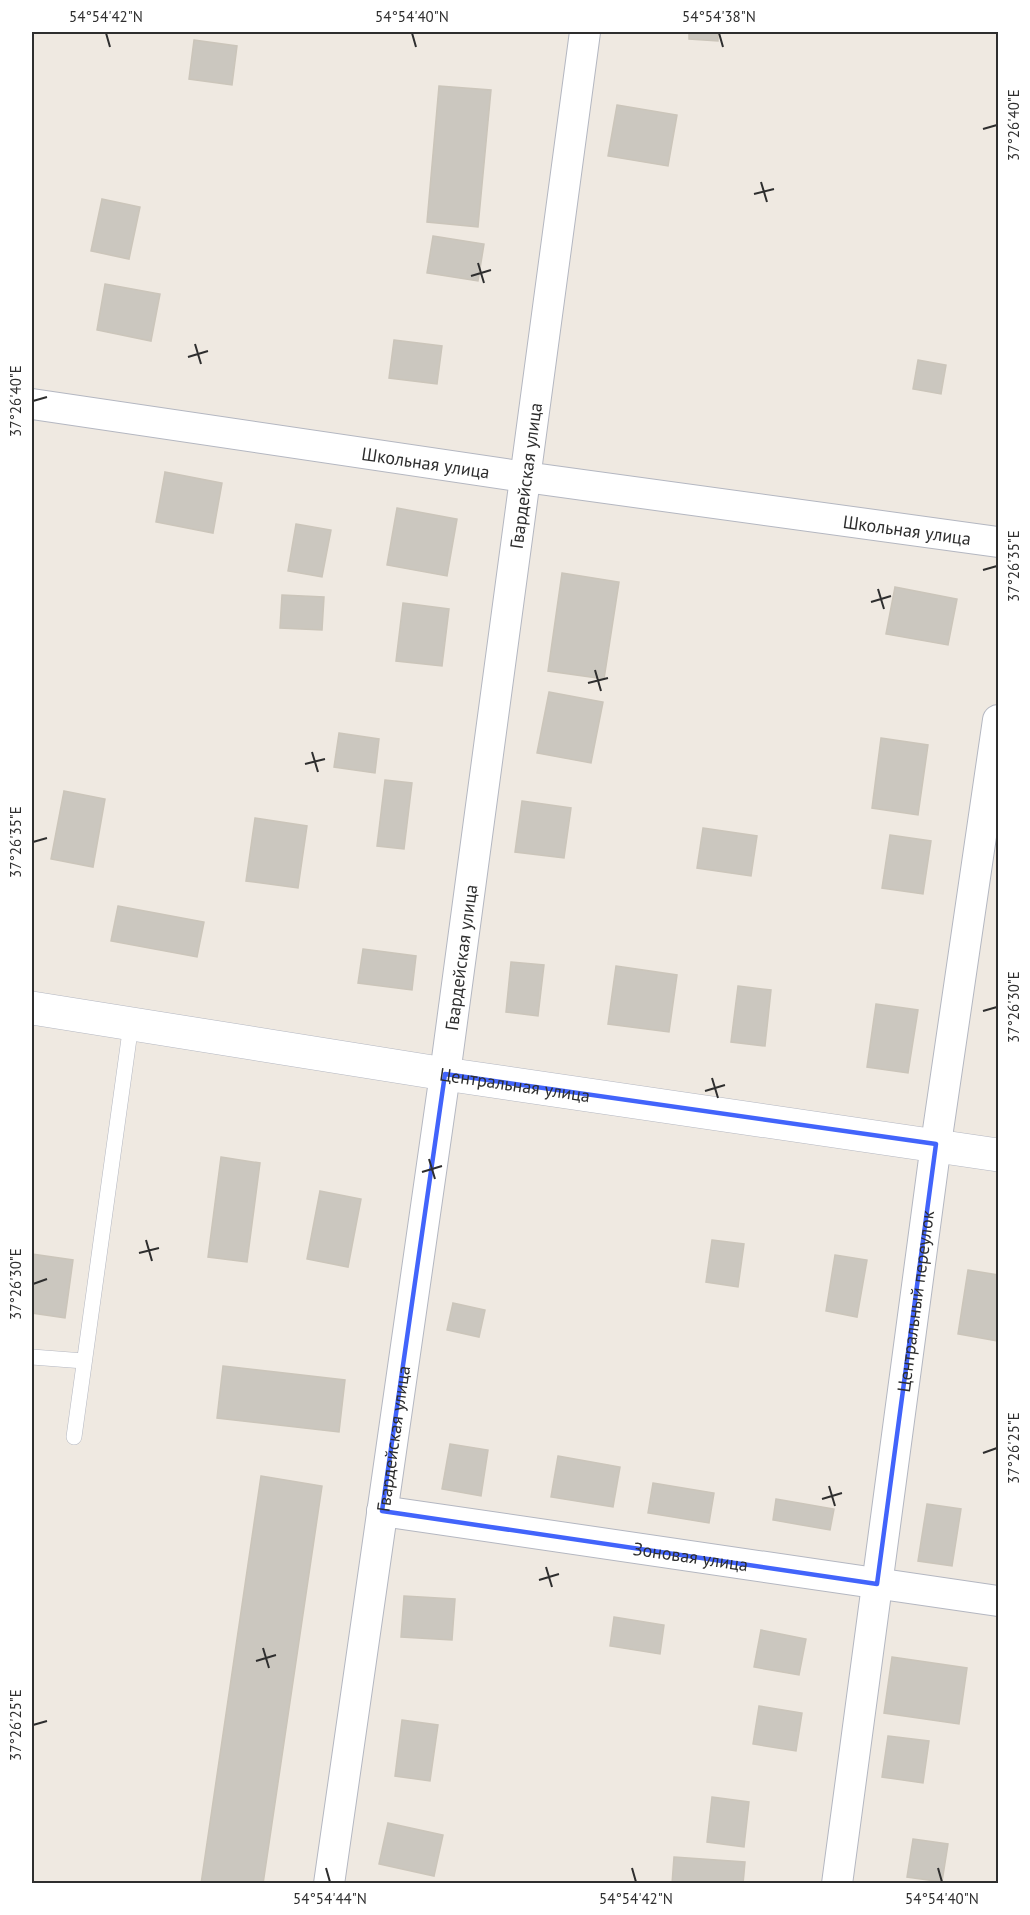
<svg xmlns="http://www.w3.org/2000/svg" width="1030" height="1915" font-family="'PT Sans',sans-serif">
<rect width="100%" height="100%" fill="#efe9e1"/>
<path fill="#cbc7bf" stroke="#cbc5ba" stroke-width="1.5" d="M 689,32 L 718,32 L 718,41 L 689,39 Z
M 194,40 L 237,46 L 232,85 L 189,79 Z
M 439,86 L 491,90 L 478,227 L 427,222 Z
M 617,105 L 677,115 L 668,166 L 608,156 Z
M 102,199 L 140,207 L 129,259 L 91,251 Z
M 433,236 L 484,244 L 478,281 L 427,273 Z
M 105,284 L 160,294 L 151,341 L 97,330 Z
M 394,340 L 442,346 L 437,384 L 389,378 Z
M 918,360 L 946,365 L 941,394 L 913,389 Z
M 165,472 L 222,483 L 213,533 L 156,522 Z
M 397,508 L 457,519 L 447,576 L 387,565 Z
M 296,524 L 331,530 L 322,577 L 288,571 Z
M 562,573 L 619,582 L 604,679 L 548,671 Z
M 895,587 L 957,599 L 948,645 L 886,634 Z
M 282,595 L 324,597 L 322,630 L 280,628 Z
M 403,603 L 449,609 L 442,666 L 396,661 Z
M 549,692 L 603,702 L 591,763 L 537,753 Z
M 339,733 L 379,739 L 375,773 L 334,767 Z
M 881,738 L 928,745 L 918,815 L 872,808 Z
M 385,780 L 412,783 L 404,849 L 377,846 Z
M 64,791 L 105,799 L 93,867 L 51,859 Z
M 522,801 L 571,808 L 564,858 L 515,852 Z
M 255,818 L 307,826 L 298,888 L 246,881 Z
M 703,828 L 757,836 L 751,876 L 697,868 Z
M 890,835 L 931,841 L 923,894 L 882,888 Z
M 118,906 L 204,922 L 197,957 L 111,941 Z
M 363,949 L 416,956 L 412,990 L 358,983 Z
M 511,962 L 544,965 L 538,1016 L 506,1012 Z
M 616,966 L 677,975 L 669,1032 L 608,1024 Z
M 738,986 L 771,990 L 765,1046 L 731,1042 Z
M 876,1004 L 918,1010 L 908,1073 L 867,1067 Z
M 221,1157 L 260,1163 L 247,1262 L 208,1257 Z
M 320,1191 L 361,1199 L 348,1267 L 307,1259 Z
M 712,1240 L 744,1244 L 738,1287 L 706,1282 Z
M 32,1254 L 73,1260 L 65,1318 L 32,1313 Z
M 835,1255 L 867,1260 L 857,1317 L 826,1311 Z
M 968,1270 L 998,1275 L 998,1341 L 958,1334 Z
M 453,1303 L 485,1310 L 479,1337 L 447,1330 Z
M 223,1366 L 345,1380 L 339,1432 L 217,1418 Z
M 450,1444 L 488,1450 L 481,1496 L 442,1489 Z
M 558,1456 L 620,1467 L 613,1507 L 551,1497 Z
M 261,1476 L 322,1486 L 263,1884 L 201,1884 Z
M 653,1483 L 714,1493 L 709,1523 L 648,1513 Z
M 776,1499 L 834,1509 L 830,1530 L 773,1520 Z
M 927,1504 L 961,1509 L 952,1566 L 918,1561 Z
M 404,1596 L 455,1599 L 452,1640 L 401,1637 Z
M 614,1617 L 664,1625 L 660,1654 L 610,1646 Z
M 761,1630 L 806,1639 L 799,1675 L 754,1667 Z
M 892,1657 L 967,1668 L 959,1724 L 884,1713 Z
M 759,1706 L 802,1713 L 796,1751 L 753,1744 Z
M 402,1720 L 438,1725 L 430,1781 L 395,1776 Z
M 888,1736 L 929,1741 L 923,1783 L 882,1777 Z
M 712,1797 L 749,1802 L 744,1847 L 707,1842 Z
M 388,1823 L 443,1835 L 434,1876 L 379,1864 Z
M 913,1839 L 948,1844 L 942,1882 L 907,1877 Z
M 674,1857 L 745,1862 L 743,1884 L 672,1884 Z"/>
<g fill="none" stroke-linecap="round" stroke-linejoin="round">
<defs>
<path id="service" d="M 32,1357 L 84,1361
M 74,1437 L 131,1024"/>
<g id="minor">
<path id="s1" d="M 32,404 L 525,477 L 998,542"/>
<path id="s2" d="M 382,1511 L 998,1601"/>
<path id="s3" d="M 329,1884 L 445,1074 L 585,32"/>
<path id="s4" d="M 837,1884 L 936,1144 L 998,720"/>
</g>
<g id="tertiary">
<path id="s5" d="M 32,1008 L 445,1074 L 998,1155"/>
</g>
</defs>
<use href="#service" stroke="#b4b7c1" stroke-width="16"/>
<use href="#minor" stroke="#b4b7c1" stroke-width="32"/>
<use href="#tertiary" stroke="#b4b7c1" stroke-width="34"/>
<use href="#service" stroke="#fff" stroke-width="15"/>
<use href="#minor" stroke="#fff" stroke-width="30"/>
<use href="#tertiary" stroke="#fff" stroke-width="33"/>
</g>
<path fill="none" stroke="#4264fb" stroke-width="4.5" stroke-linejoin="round" d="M 445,1074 L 936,1144 L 877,1584 L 382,1511 Z"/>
<path fill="none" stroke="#2e2e2e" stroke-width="2" d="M 106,33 L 110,47M 412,33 L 416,47M 719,33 L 723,47M 983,129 L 997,125M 761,182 L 767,202M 754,194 L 774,189M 478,263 L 484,283M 471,276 L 491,270M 195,344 L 201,364M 188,357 L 208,351M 33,401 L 47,397M 983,570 L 997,566M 878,589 L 884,609M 871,602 L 891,596M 595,670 L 601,691M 588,683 L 608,678M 312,752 L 318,772M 305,764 L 325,759M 33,842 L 47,838M 983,1011 L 997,1007M 712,1078 L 718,1098M 705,1091 L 725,1085M 429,1159 L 435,1179M 422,1172 L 442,1166M 146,1240 L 152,1261M 139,1253 L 159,1248M 33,1284 L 47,1279M 983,1453 L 997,1448M 829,1486 L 835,1506M 822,1499 L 842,1493M 546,1567 L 552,1587M 539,1580 L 559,1574M 263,1648 L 269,1668M 256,1661 L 276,1655M 33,1725 L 47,1721M 326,1868 L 330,1882M 632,1868 L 636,1882M 938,1868 L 942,1882"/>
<g text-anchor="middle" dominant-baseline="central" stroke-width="6" stroke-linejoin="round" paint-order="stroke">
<g font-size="18" fill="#2e2e2e" stroke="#fff">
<text stroke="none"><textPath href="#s1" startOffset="398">Школьная улица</textPath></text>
<text stroke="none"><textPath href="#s3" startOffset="1422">Гвардейская улица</textPath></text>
<text stroke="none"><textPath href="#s1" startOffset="884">Школьная улица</textPath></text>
<text stroke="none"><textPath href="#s3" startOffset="936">Гвардейская улица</textPath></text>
<text stroke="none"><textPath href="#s5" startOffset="489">Центральная улица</textPath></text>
<text stroke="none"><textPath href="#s4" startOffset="588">Центральный переулок</textPath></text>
<text stroke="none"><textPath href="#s3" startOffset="450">Гвардейская улица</textPath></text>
<text stroke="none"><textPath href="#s2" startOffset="312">Зоновая улица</textPath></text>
</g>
</g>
<rect width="1030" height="1915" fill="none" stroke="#ffffff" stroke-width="66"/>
<rect x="33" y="33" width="964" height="1849" fill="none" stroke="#2e2e2e" stroke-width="2"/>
<g font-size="15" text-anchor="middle" fill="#2e2e2e">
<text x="106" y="22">54°54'42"N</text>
<text x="412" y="22">54°54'40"N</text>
<text x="719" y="22">54°54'38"N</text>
<text transform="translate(1014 125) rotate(-90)" y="5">37°26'40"E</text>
<text transform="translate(16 401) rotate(-90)" y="5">37°26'40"E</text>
<text transform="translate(1014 566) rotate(-90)" y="5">37°26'35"E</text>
<text transform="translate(16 842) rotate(-90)" y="5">37°26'35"E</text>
<text transform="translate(1014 1007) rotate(-90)" y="5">37°26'30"E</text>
<text transform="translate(16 1284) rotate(-90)" y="5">37°26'30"E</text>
<text transform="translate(1014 1448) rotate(-90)" y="5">37°26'25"E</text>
<text transform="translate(16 1725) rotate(-90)" y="5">37°26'25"E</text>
<text x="330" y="1904">54°54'44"N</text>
<text x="636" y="1904">54°54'42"N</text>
<text x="942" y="1904">54°54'40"N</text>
</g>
</svg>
